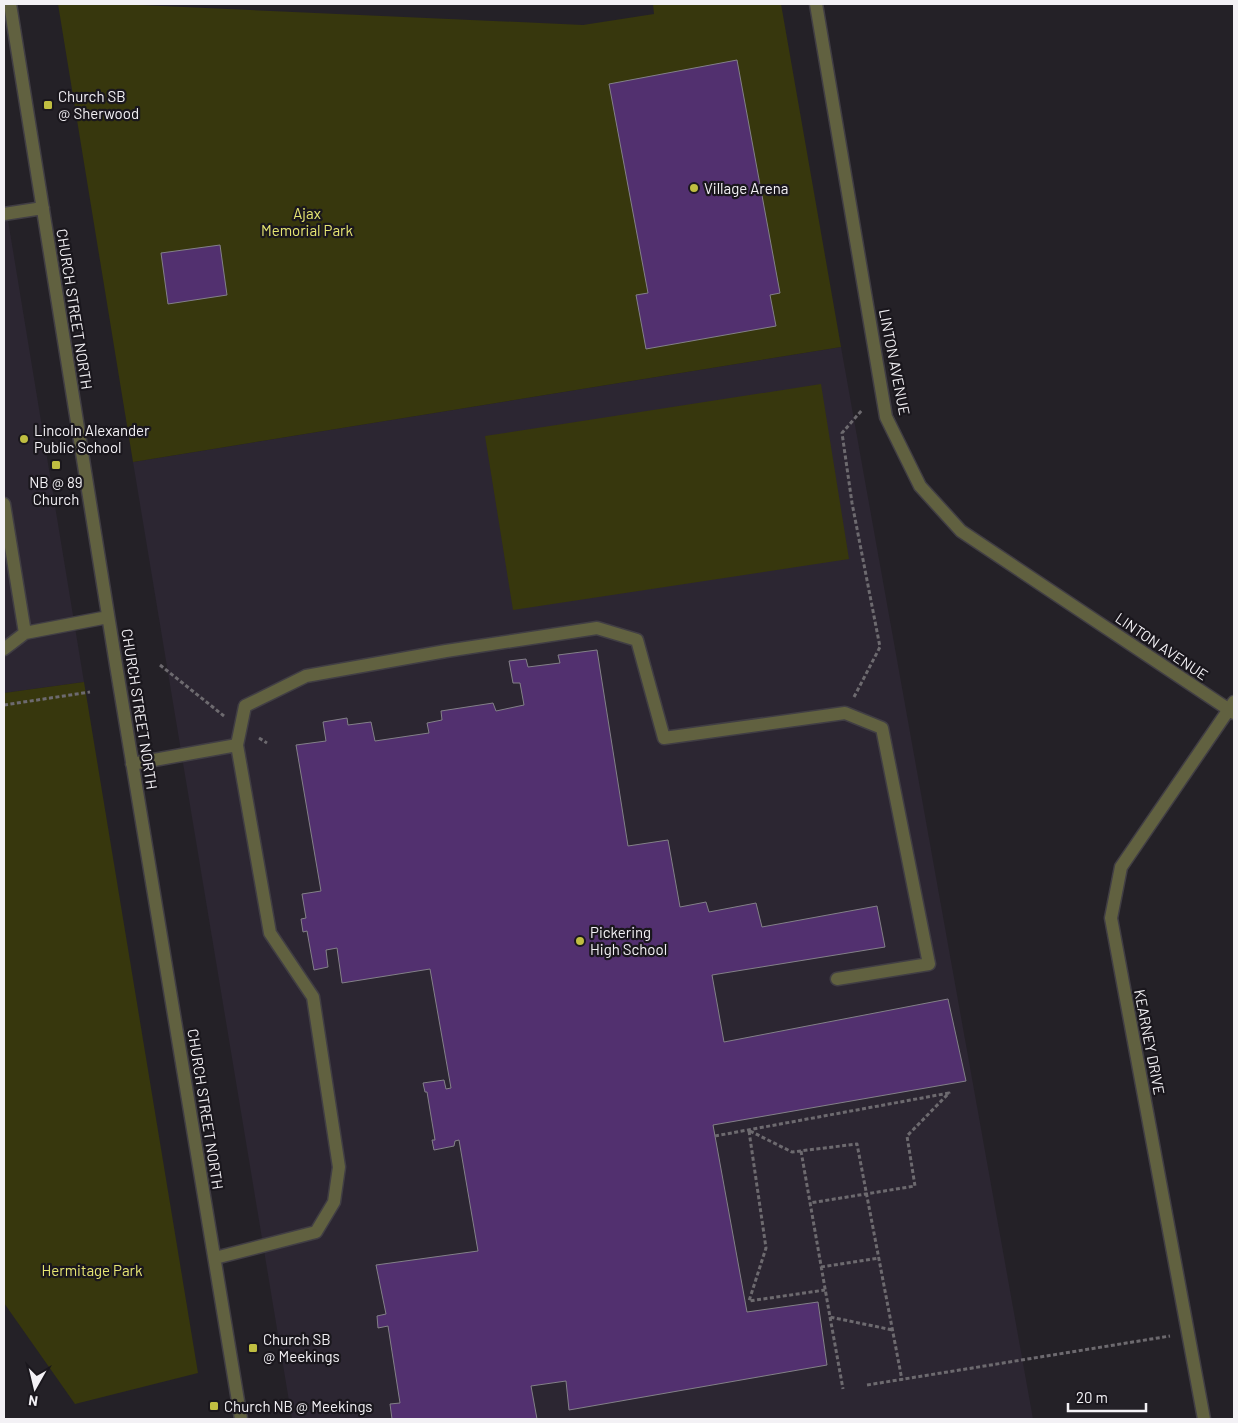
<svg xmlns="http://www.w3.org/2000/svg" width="1238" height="1423" font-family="Barlow,sans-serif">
<rect width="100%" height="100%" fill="#242127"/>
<path fill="#2c2632" d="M 4,196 L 84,682 L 4,693 Z
M 841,347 L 1033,1419 L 292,1419 L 133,462 Z"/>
<path fill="#37370d" d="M 58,4 L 117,4 L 583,25 L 654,14 L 653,4 L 781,4 L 841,347 L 133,462 Z
M 821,384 L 849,559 L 513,610 L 485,436 Z
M 84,682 L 198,1373 L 75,1404 L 4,1303 L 4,693 Z"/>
<path fill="#52306f" stroke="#838088" d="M 737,60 L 780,293 L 770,295 L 776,326 L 646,349 L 636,295 L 648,293 L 609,84 Z
M 220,245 L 227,295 L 168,304 L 161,253 Z
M 597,650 L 628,846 L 668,840 L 680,907 L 706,902 L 709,912 L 756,903 L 762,927 L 877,906 L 885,947 L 712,975 L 724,1042 L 948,999 L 966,1081 L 713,1125 L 747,1312 L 818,1302 L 827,1365 L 569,1410 L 566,1381 L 531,1386 L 537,1419 L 392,1419 L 390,1404 L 400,1403 L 388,1326 L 378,1328 L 377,1316 L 386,1314 L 376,1265 L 478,1251 L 459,1140 L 455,1141 L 454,1146 L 434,1150 L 432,1140 L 435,1140 L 427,1092 L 425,1092 L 423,1083 L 444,1080 L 446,1089 L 451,1088 L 430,969 L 342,983 L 337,948 L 326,950 L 328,967 L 314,970 L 307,931 L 303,932 L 301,919 L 306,918 L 302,894 L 321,891 L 296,745 L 326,741 L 323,722 L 347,718 L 348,725 L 371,722 L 375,741 L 429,733 L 427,723 L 442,720 L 441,711 L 493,703 L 496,711 L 524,705 L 520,683 L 513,683 L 509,661 L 526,659 L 528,667 L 560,663 L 558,655 Z"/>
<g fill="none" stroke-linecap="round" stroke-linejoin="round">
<defs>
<path id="minor" d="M 10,4 L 117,671 L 241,1419
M 816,4 L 886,417 L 920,486 L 961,531 L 1234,713
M 4,214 L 43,208
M 4,504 L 25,633
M 4,649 L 25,633 L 108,617
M 237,745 L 245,706 L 306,676 L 446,651 L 597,628 L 637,640 L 664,738 L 845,713 L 882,728 L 929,964 L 837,979
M 132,764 L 237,745 L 270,933 L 313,997 L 339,1167 L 334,1202 L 316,1232 L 215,1258
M 1204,1419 L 1111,918 L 1121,867 L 1234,702"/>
</defs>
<use href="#minor" stroke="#413e44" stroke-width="15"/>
<path stroke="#6d6a6f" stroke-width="3" stroke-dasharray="4 2.5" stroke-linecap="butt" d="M 160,665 L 224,716
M 854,697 L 880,647 L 852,503 L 842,433 L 862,410
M 4,705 L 90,692
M 259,738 L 267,743
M 749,1131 L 766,1248 L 749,1301 L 825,1290
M 750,1131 L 792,1152 L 857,1144 L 902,1380
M 715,1136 L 949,1093 L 907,1136 L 915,1186 L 810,1203
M 801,1151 L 830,1317 L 893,1330
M 821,1267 L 879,1258
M 830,1317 L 843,1389
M 867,1385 L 1170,1336"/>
<use href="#minor" stroke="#616140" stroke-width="12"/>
</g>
<g fill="#c0be41" stroke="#1a171d" stroke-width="2">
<rect x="43" y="100" width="10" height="10" rx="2.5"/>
<circle cx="694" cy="188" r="5"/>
<circle cx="24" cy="439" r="5"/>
<rect x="51" y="460" width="10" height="10" rx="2.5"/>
<circle cx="580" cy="941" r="5"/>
<rect x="248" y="1343" width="10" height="10" rx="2.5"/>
<rect x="209" y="1401" width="10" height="10" rx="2.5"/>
</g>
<g text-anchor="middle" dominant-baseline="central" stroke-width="4.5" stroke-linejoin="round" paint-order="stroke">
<g font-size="15" fill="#f3f1f5" stroke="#1a171d" text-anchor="start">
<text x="58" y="96">Church SB<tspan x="58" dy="17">@ Sherwood</tspan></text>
<text x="704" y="188">Village Arena</text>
<text x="34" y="430">Lincoln Alexander<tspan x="34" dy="17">Public School</tspan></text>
<text x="56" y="482" text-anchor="middle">NB @ 89<tspan x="56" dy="17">Church</tspan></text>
<text x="590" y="932">Pickering<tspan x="590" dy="17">High School</tspan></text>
<text x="263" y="1339">Church SB<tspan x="263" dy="17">@ Meekings</tspan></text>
<text x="224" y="1406">Church NB @ Meekings</text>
</g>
<g font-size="15" fill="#e7e673" stroke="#1a171d">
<text x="307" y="213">Ajax<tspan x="307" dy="17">Memorial Park</tspan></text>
<text x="92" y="1270">Hermitage Park</text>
</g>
<g font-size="15" fill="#f3f1f5" stroke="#1a171d">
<text transform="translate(75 309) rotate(81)">CHURCH STREET NORTH</text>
<text transform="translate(895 362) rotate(79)">LINTON AVENUE</text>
<text transform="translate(1162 646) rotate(34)">LINTON AVENUE</text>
<text transform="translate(140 709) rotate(81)">CHURCH STREET NORTH</text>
<text transform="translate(1150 1042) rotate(79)">KEARNEY DRIVE</text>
<text transform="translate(206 1109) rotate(81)">CHURCH STREET NORTH</text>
</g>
</g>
<rect width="1238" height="1423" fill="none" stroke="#f3f1f5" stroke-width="10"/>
<g transform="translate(35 1388) rotate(188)" stroke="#1a171d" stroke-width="4" paint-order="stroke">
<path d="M0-4L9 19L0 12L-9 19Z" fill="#f3f1f5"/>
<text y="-8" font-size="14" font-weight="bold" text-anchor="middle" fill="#f3f1f5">N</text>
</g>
<path d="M1068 1403v8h78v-8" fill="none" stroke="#f3f1f5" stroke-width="2.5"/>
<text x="1076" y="1403" font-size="15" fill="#f3f1f5" stroke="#1a171d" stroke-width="4" paint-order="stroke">20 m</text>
</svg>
